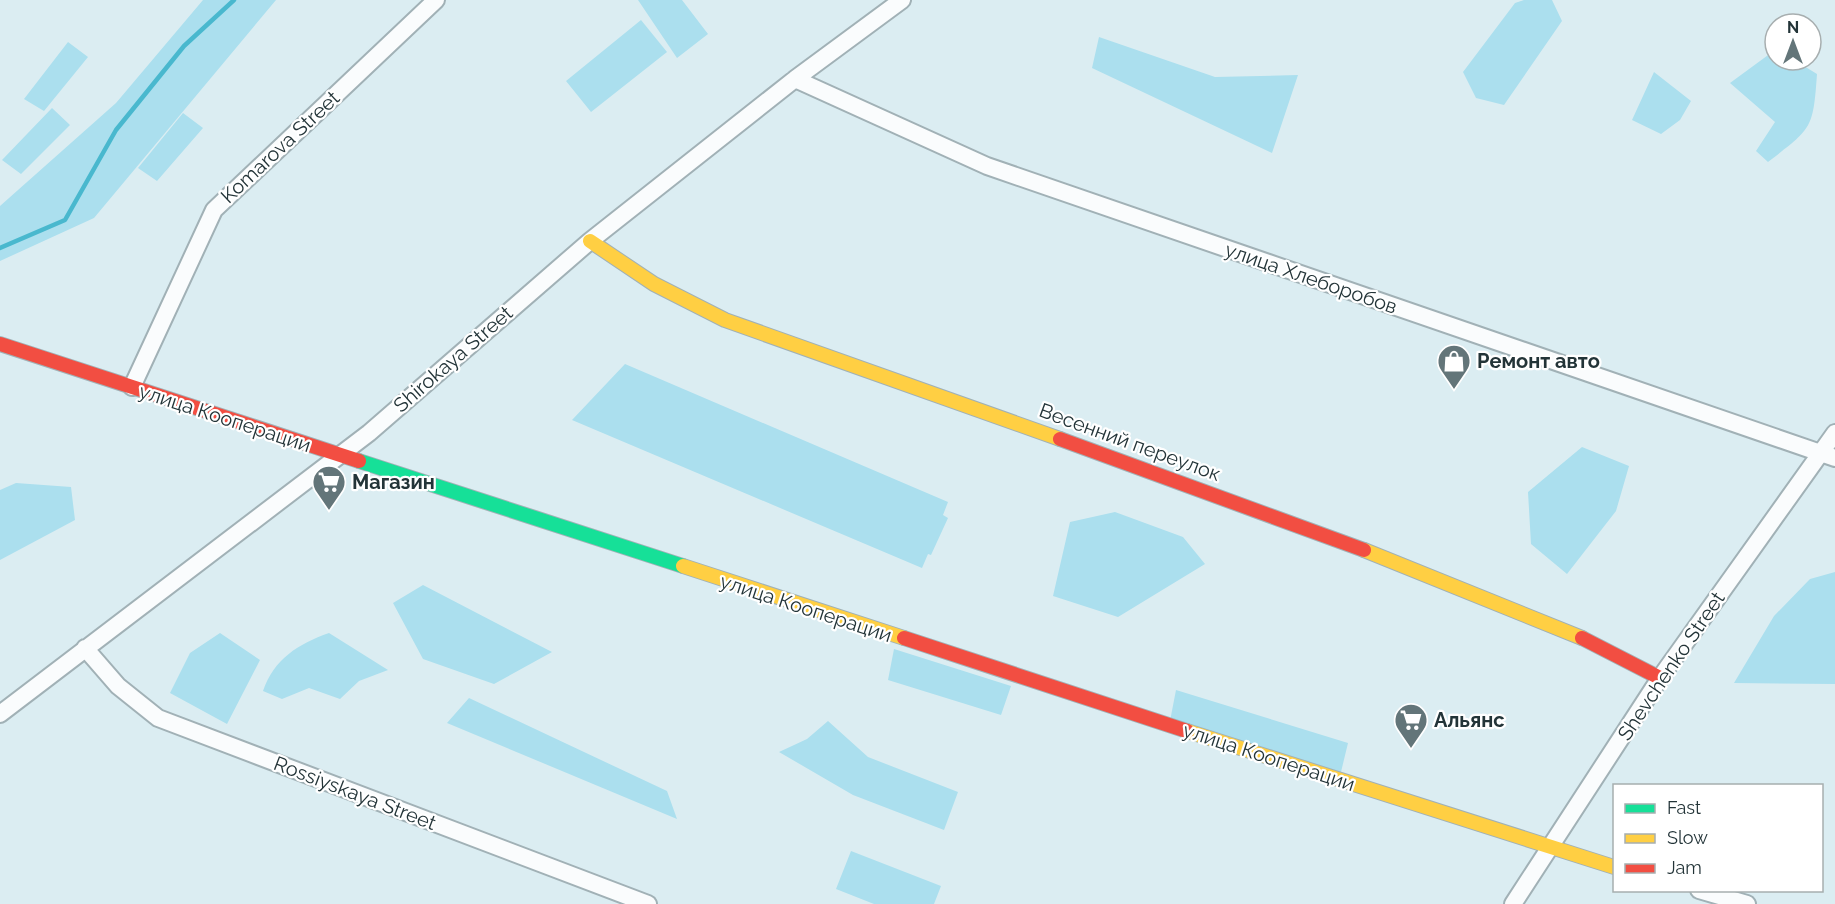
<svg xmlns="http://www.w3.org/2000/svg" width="1835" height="904" font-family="Raleway,sans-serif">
<rect width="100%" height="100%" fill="#dbedf2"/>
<path fill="#abdfee" d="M 203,0 L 276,0 L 94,218 L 0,261 L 0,206 L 116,103 Z
M 638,0 L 682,0 L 708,34 L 677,58 Z
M 1524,0 L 1552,0 L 1562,21 L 1504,105 L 1476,98 L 1463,72 L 1515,3 Z
M 641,20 L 667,52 L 591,112 L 566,81 Z
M 1099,37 L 1215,77 L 1298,75 L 1272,153 L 1092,68 Z
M 68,42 L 88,57 L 44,111 L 24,99 Z
M 1775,50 L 1775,60 L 1794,60 L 1817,74 C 1813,130 1812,128 1768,162 L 1756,151 L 1775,122 L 1730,83 Z
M 1654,72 L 1691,101 L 1680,120 L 1661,134 L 1632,120 Z
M 52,108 L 70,125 L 21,174 L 2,160 Z
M 183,113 L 203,128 L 157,181 L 138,168 Z
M 625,364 L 948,502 L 943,515 L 948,518 L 931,555 L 928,554 L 922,568 L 572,420 Z
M 1582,447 L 1629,466 L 1616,511 L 1567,574 L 1531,544 L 1528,492 Z
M 16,483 L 71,487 L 75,520 L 0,560 L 0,490 Z
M 1115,512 L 1183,537 L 1205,564 L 1118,617 L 1053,596 L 1070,522 Z
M 1835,572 L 1835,684 L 1734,683 L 1774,616 L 1810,579 Z
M 423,585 L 552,652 L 494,684 L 423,659 L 393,603 Z
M 220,633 L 260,660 L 227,724 L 170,693 L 190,653 Z
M 329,633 L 388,670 L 359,681 L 340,699 L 309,688 L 282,699 L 263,691 C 274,659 298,644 329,633 Z
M 894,649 L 1011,686 L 1001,715 L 888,680 Z
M 1176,690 L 1348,743 L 1341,772 L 1170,721 Z
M 469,698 L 667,791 L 677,819 L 447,723 Z
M 828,721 L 868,757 L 958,792 L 944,830 L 853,795 L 779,752 L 807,739 Z
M 851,851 L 941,886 L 934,904 L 874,904 L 836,889 Z"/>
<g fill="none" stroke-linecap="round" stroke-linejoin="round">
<path stroke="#49b8ce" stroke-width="4.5" d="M 0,248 L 65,220 L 116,130 L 184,46 L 234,0"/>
<defs>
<path id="street" d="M 795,79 L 987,166 L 1835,458
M 132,387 L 214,210 L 436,0
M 85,648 L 118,686 L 158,718 L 648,904
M 0,714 L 369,433 L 590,241 L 795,79 L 902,0
M 1699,890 L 1747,904
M 1513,904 L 1660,678 L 1835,433"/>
<path id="fast" d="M 359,461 L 683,566"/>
<path id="slow" d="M 590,241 L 654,284 L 725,320 L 1060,439
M 1364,550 L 1582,638
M 683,566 L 904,638
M 1187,731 L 1614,867"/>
<path id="jam" d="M 0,344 L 359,461
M 1060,439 L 1364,550
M 904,638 L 1187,731
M 1582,638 L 1660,678"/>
</defs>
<use href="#street" stroke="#a1b1b6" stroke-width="20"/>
<use href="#fast" stroke="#a1b1b6" stroke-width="16"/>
<use href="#slow" stroke="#a1b1b6" stroke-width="16"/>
<use href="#jam" stroke="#a1b1b6" stroke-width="16"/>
<use href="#street" stroke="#fafcfd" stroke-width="16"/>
<use href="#fast" stroke="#16e098" stroke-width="14"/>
<use href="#slow" stroke="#ffcf43" stroke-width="14"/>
<use href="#jam" stroke="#f24e42" stroke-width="14"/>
</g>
<defs>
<symbol id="shop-pin" viewBox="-11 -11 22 30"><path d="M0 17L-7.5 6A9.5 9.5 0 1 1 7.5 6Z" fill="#637579" stroke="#fff"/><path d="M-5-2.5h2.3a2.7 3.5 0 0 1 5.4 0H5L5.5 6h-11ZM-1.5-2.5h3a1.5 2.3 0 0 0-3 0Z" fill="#fff"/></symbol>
<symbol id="supermarket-pin" viewBox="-11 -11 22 30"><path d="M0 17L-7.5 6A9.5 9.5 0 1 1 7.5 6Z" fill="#637579" stroke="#fff"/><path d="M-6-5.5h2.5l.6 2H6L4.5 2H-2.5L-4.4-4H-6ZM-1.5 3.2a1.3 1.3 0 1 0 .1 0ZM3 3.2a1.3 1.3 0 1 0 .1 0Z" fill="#fff"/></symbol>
</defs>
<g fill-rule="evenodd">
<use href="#shop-pin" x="1435" y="342" width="38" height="52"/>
<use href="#supermarket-pin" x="310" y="463" width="38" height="52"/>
<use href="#supermarket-pin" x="1392" y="701" width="38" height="52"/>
</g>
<g text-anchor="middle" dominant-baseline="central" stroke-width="4.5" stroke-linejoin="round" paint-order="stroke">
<g font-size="20" fill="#233438" stroke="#fff">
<text transform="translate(280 147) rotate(-43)">Komarova Street</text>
<text transform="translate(1311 278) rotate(19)">улица Хлеборобов</text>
<text transform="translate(453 359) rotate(-41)">Shirokaya Street</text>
<text transform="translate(225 418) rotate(18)">улица Кооперации</text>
<text transform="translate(1130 442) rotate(20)">Весенний переулок</text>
<text transform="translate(806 608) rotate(18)">улица Кооперации</text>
<text transform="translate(1671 666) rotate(-56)">Shevchenko Street</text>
<text transform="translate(1269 757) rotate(18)">улица Кооперации</text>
<text transform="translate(355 793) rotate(21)">Rossiyskaya Street</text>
</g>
<g font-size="20" font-weight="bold" fill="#233438" stroke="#fff" text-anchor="start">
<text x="1477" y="361">Ремонт авто</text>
<text x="352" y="482">Магазин</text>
<text x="1434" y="720">Альянс</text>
</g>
</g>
<rect x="1613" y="784" width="210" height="108" fill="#ffffff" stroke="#a7aeaf" stroke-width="1.5"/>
<rect x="1625" y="804" width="30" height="9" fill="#16e098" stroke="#a7aeaf" stroke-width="1.5"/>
<text x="1667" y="814" font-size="18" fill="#233438">Fast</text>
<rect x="1625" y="834" width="30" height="9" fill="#ffcf43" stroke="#a7aeaf" stroke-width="1.5"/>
<text x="1667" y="844" font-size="18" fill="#233438">Slow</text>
<rect x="1625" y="864" width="30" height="9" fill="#f24e42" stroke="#a7aeaf" stroke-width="1.5"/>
<text x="1667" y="874" font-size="18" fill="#233438">Jam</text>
<g transform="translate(1793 42)"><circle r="28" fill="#ffffff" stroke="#a7aeaf" stroke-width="1.5"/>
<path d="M0-4.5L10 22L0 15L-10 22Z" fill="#637579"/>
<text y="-9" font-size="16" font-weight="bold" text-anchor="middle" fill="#233438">N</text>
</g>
</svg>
